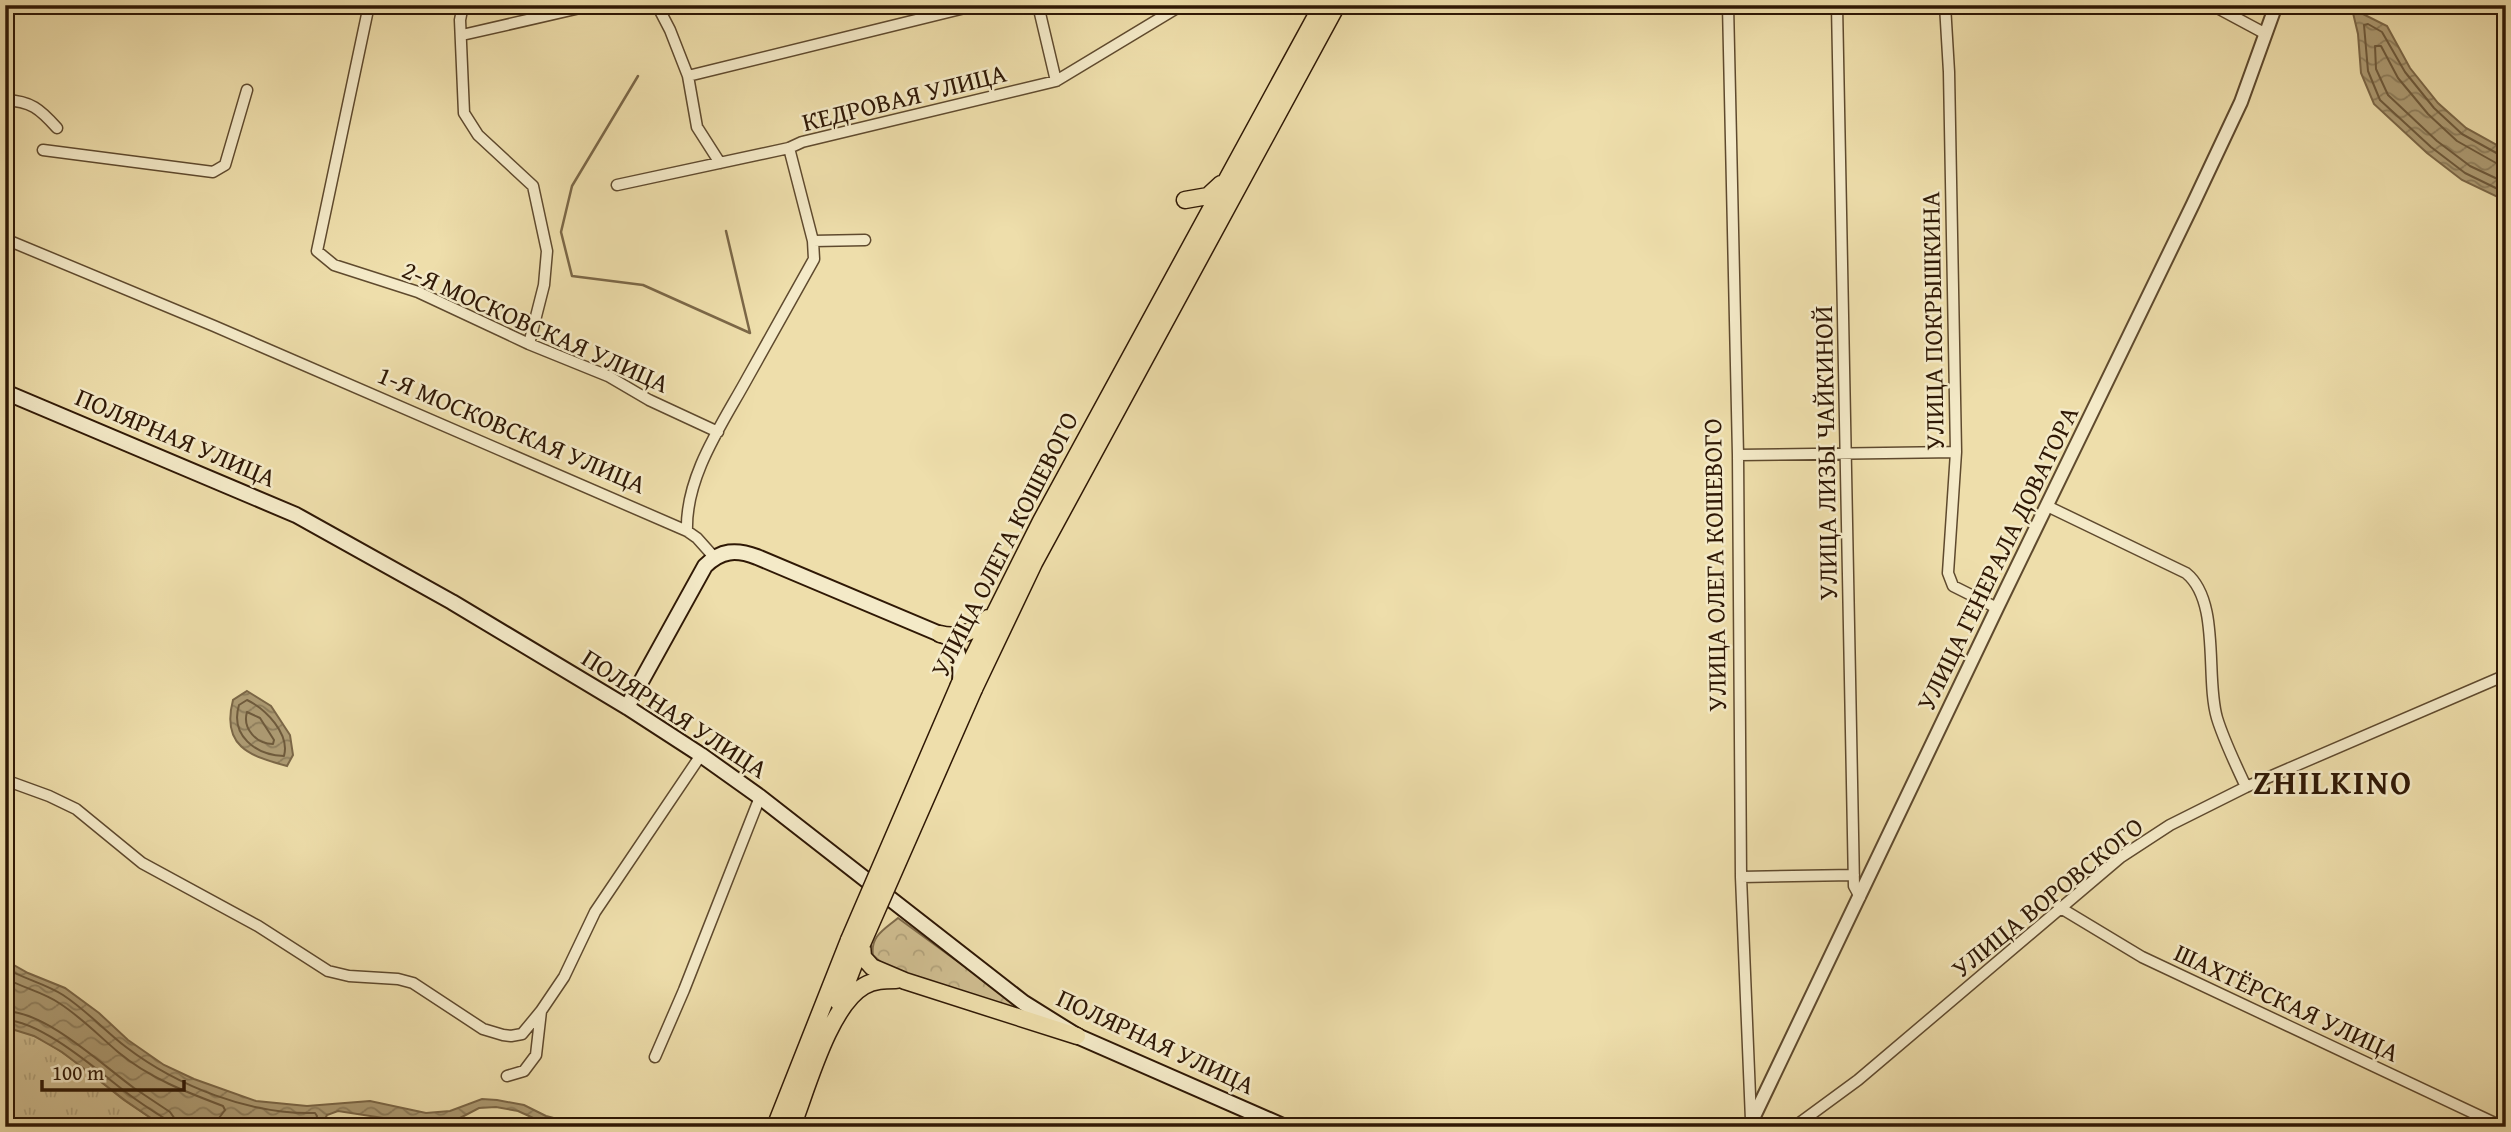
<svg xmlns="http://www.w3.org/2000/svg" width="2511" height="1132" font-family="'Gentium Book Plus',serif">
<defs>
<pattern id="grass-tufts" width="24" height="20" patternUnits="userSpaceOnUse" patternTransform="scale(1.75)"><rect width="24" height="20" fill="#cebc8f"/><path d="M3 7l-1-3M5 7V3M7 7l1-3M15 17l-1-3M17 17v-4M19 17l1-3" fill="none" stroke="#b1a17a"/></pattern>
<pattern id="forest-crowns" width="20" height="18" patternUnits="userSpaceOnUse" patternTransform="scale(1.75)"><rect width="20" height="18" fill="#cebc8f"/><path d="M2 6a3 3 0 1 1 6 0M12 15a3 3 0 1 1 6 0" fill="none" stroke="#b1a17a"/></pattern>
<pattern id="water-waves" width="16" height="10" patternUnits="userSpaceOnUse" patternTransform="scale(1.75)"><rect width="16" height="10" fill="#ad9b73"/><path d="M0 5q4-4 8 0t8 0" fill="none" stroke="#8d7d5c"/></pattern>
</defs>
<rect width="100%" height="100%" fill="#eedeab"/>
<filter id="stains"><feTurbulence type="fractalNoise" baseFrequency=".00286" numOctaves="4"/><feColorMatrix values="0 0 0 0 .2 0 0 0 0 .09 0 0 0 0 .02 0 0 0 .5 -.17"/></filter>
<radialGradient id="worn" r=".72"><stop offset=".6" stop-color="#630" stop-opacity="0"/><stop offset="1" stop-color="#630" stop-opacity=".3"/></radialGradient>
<path fill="url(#grass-tufts)" stroke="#7e6a4a" stroke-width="2" d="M 5,1027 C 43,1030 94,1077 124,1100 C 137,1109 151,1118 164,1127 L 5,1127 Z"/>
<path fill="url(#forest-crowns)" stroke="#7e6a4a" stroke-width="2" d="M 898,918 L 1016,1004 L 1019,1008 L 1016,1009 L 888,969 L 873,955 C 870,936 885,929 898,918 Z"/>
<path fill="url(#water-waves)" stroke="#7b6747" stroke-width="2" d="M 2353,13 L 2363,14 L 2387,26 L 2410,68 L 2438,103 L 2466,128 L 2506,150 L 2506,201 L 2462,180 L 2427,153 L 2374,104 L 2361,73 L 2358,34 Z
M 247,691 L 271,706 L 290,735 L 293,755 L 287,766 C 249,756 221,746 233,700 Z
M 5,960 L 28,973 L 65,988 L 99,1013 L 128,1040 L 164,1065 L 194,1079 L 256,1101 L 307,1106 L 370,1101 L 426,1113 L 450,1111 L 482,1099 L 497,1100 L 524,1105 L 546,1116 L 588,1127 L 553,1127 L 518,1111 L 496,1107 L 479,1108 L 460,1118 L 435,1126 L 338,1111 L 327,1115 L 321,1127 L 257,1127 L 238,1123 L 230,1127 L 164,1127 L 126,1101 L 62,1052 L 34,1036 L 5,1027 Z"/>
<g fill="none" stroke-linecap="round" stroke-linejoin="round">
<path stroke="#6e5a3c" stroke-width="2" d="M 2506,155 L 2500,155 L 2462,134 L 2434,108 L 2405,72 L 2382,32 L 2368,24 L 2364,25 L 2368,71 L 2380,100 L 2431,147 L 2465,173 L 2506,193
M 2506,164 L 2496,163 L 2457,141 L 2428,114 L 2398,78 L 2381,46 L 2375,46 L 2376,69 L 2388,95 L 2437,141 L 2470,166 L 2506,183
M 247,700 C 266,709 290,734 284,756 C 255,755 230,735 239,705 Z
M 247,712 L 260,718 L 274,740 L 273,744 C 257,744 242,729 247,712 Z
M 5,968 C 24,979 46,984 63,995 C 86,1010 104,1030 126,1047 C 177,1086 250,1115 315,1113 L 317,1116 L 314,1127
M 5,978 C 23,988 43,992 59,1003 C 81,1017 98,1035 118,1052 C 149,1078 186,1092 223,1106 L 225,1110 L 219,1118 L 218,1127
M 5,1011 C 47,1012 101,1064 134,1088 C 146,1096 158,1104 170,1112 L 175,1119 L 176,1127
M 5,1020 C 42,1021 98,1071 127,1093 C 139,1102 151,1110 164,1118 L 167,1127"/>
<path stroke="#7b6747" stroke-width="2.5" d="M 638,76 L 572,186 L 561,232 L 572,276 L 643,285 L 750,333 L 726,231"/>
<defs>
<path id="minor" d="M 369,5 L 317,251 L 334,265 L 418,292 L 529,344 L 608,376 L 649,400 L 718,432
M 463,5 L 460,20 L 464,113 L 478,135 L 533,186 L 547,251 L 544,285 L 529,344
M 657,5 L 670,30 L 688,76 L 697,127 L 720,163
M 1038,5 L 1056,81
M 1728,5 L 1738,455 L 1741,877 L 1751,1120
M 1837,5 L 1854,886 L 1860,897
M 1945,5 L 1949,72 L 1956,452 L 1948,573 L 1953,586 L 1997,608
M 2212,5 L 2266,34
M 462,35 L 593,5
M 688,76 L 977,5
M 5,100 C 31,101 40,109 57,128
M 43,150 L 213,172 L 225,165 L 247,90
M 617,185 L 789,148 L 802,142 L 1056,81 L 1182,5
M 5,239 L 214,326 L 687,531 L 697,538 L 714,557
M 813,241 L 865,240
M 1738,455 L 1956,452
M 2047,506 L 2186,573 C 2221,601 2205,678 2217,718 C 2224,741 2236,765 2246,787
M 687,531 C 685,476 723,423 748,377 C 770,338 792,298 814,259 L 813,241 L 789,148
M 5,780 L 49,796 L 76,809 L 142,863 L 258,926 L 328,971 L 349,976 L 398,979 L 413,983 L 483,1029 L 503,1035 L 511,1036 L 522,1034 L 541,1011
M 1741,877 L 1854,875
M 2059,907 L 2142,957 L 2503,1127
M 655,1057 L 684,990 L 760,797
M 507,1076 L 524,1071 L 536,1055 L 541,1011 L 564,977 L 595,912 L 701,755
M 1794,1127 L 1858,1080 L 2121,857 L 2170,825 L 2246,787 L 2506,675"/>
<path id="tertiary" d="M 1749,1127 L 1997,608 L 2193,204 L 2241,102 L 2276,5"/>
<path id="secondary" d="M 5,392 L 296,515 L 452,602 L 627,707 L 701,755 L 760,797 L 1024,1003 L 1077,1036 L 1285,1127
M 627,707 L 705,566 C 721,550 736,549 757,557 L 947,637 C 961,650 961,665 960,683"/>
<path id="primary" d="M 1185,200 L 1208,196 L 1221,184
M 940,634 C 960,639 974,631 988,618
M 959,685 L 1041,521 L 1322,5
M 974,689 L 1034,563 L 1337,5
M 862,944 L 863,957 L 872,967 L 905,981 L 1077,1036
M 839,1003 L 861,946
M 775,1127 L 849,940
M 792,1127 C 807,1089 829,1006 864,986 C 874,980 885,980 896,980"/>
</defs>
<use href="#minor" stroke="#5f4a2e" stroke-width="13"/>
<use href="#tertiary" stroke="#5f4a2e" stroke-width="16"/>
<use href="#secondary" stroke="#2f1805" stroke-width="18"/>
<use href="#primary" stroke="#2f1805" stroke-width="19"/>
<use href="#minor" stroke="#f4eac8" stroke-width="10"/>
<use href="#tertiary" stroke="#f4eac8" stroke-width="12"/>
<use href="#secondary" stroke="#f4eac8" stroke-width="14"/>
<use href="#primary" stroke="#eedeab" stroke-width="16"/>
<defs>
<path id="primary-bridge" d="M 849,940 L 959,685
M 862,944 L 974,689"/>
</defs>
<use href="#primary-bridge" stroke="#2f1805" stroke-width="19" stroke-linecap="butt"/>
<use href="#primary-bridge" stroke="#eedeab" stroke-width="16"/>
</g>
<g text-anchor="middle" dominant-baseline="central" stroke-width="5" stroke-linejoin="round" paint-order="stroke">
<g font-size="26" fill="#2f1805" stroke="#f4eac8">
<text transform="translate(904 97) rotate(-14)">КЕДРОВАЯ УЛИЦА</text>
<text transform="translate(1932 321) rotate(-91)">УЛИЦА ПОКРЫШКИНА</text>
<text transform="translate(536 326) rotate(24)">2-Я МОСКОВСКАЯ УЛИЦА</text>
<text transform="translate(512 429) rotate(23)">1-Я МОСКОВСКАЯ УЛИЦА</text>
<text transform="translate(176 437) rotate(23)">ПОЛЯРНАЯ УЛИЦА</text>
<text transform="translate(1825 453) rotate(-91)">УЛИЦА ЛИЗЫ ЧАЙКИНОЙ</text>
<text transform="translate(1004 544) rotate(-63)">УЛИЦА ОЛЕГА КОШЕВОГО</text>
<text transform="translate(1997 558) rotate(-64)">УЛИЦА ГЕНЕРАЛА ДОВАТОРА</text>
<text transform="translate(1714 565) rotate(-91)">УЛИЦА ОЛЕГА КОШЕВОГО</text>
<text transform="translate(675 713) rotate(33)">ПОЛЯРНАЯ УЛИЦА</text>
<text transform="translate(2047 897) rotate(-39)">УЛИЦА ВОРОВСКОГО</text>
<text transform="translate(2287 1002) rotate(25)">ШАХТЁРСКАЯ УЛИЦА</text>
<text transform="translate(1156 1041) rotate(25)">ПОЛЯРНАЯ УЛИЦА</text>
</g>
<g font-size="33" font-weight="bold" letter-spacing="2" fill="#2f1805" stroke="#f4eac8">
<text x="2333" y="782">ZHILKINO</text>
</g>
</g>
<rect width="2511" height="1132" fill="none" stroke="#eedeab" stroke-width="28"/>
<rect x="7" y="7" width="2497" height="1118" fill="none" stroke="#2f1805" stroke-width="3.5"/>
<rect x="14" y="14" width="2483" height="1104" fill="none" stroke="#2f1805" stroke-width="2"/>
<path d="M42 1080v10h142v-10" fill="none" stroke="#2f1805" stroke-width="3.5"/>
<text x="52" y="1080" font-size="21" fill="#2f1805" stroke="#f4eac8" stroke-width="5" paint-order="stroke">100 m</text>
<rect width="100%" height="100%" filter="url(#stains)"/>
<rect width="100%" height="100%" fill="url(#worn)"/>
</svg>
